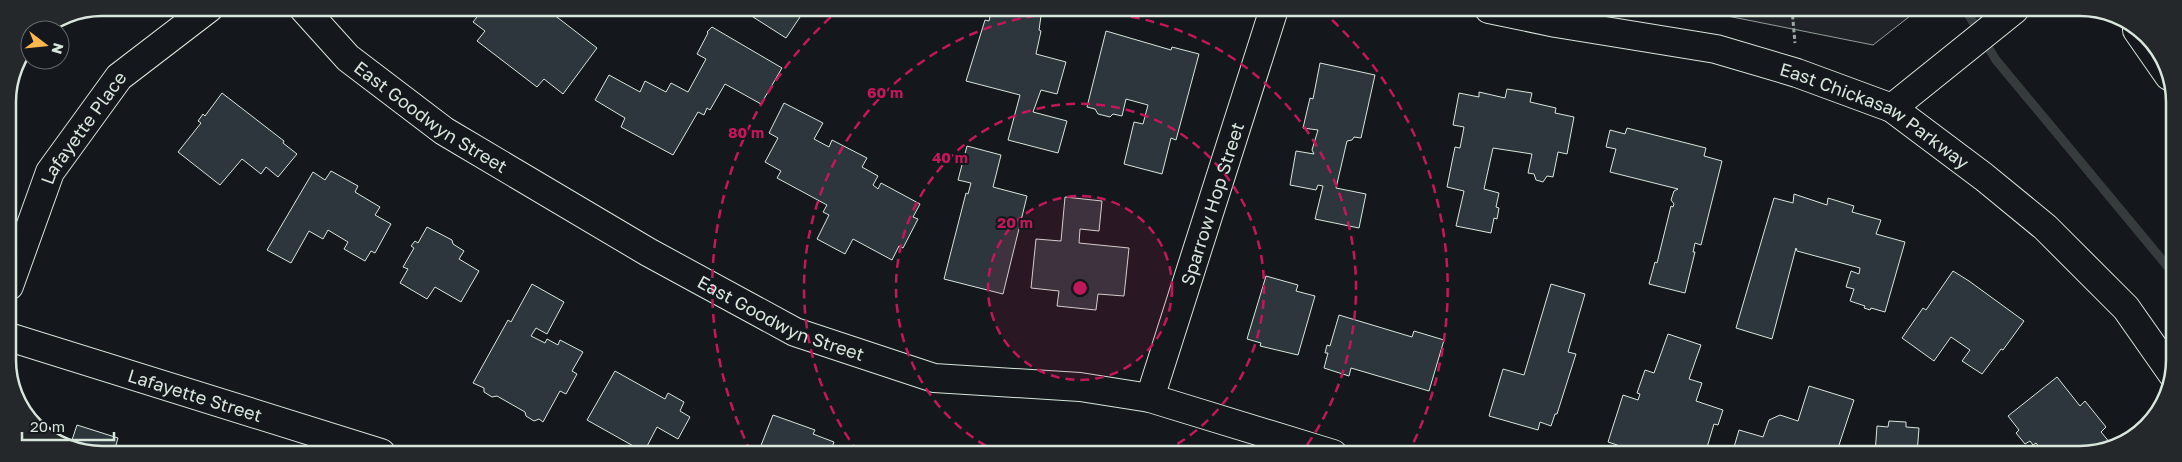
<svg xmlns="http://www.w3.org/2000/svg" width="2182" height="462" font-family="'Golos Text',sans-serif">
<rect width="100%" height="100%" fill="#14181c"/>
<path fill="#202428" stroke="#939e99" d="M 1692,9 L 1919,9 L 1873,45 Z"/>
<g fill="none" stroke-linecap="round" stroke-linejoin="round">
<path stroke="#363b3e" stroke-width="9" d="M 1965,9 L 1996,60 L 2173,273"/>
</g>
<path fill="#2c363c" stroke="#d8e6dc" d="M 476,8 L 558,8 L 553,14 L 597,48 L 563,94 L 544,79 L 537,87 L 477,41 L 485,31 L 473,22 L 481,12 Z
M 739,8 L 806,8 L 786,38 Z
M 992,8 L 1011,8 L 1041,16 L 1039,30 L 1041,31 L 1036,54 L 1066,62 L 1057,94 L 1041,90 L 1033,112 L 1067,121 L 1058,153 L 1008,140 L 1020,95 L 966,81 L 985,20 L 989,21 Z
M 712,27 L 782,68 L 761,104 L 725,84 L 710,110 L 707,108 L 704,115 L 698,112 L 673,155 L 621,127 L 625,118 L 595,100 L 609,75 L 640,92 L 645,81 L 666,92 L 671,83 L 688,92 L 706,59 L 697,54 L 708,33 L 707,32 Z
M 1106,31 L 1171,50 L 1172,47 L 1199,54 L 1176,140 L 1171,138 L 1162,174 L 1124,164 L 1134,122 L 1143,124 L 1148,105 L 1126,99 L 1122,116 L 1113,114 L 1110,117 L 1098,114 L 1095,109 L 1087,107 Z
M 1320,63 L 1375,75 L 1361,138 L 1354,137 L 1352,140 L 1347,141 L 1336,188 L 1366,194 L 1359,228 L 1315,219 L 1323,186 L 1318,185 L 1316,190 L 1290,185 L 1296,151 L 1314,154 L 1312,150 L 1318,130 L 1303,128 L 1310,98 L 1313,99 Z
M 1507,89 L 1532,93 L 1530,102 L 1556,108 L 1555,113 L 1574,117 L 1567,154 L 1558,152 L 1553,177 L 1547,176 L 1543,182 L 1536,180 L 1534,174 L 1528,173 L 1532,154 L 1493,148 L 1484,189 L 1499,193 L 1496,207 L 1499,208 L 1497,219 L 1494,218 L 1491,233 L 1456,226 L 1464,191 L 1447,187 L 1455,147 L 1460,148 L 1464,127 L 1453,125 L 1459,93 L 1479,97 L 1479,92 L 1505,98 Z
M 222,93 L 284,141 L 283,143 L 297,154 L 278,177 L 266,167 L 261,174 L 242,159 L 220,185 L 178,152 L 201,123 L 198,121 L 203,114 L 205,116 Z
M 784,103 L 823,123 L 814,139 L 829,147 L 832,140 L 867,158 L 862,167 L 878,176 L 873,185 L 878,189 L 881,183 L 920,204 L 913,217 L 918,219 L 903,248 L 899,246 L 892,260 L 853,239 L 845,254 L 817,239 L 829,215 L 823,212 L 827,205 L 777,178 L 781,171 L 765,162 L 778,138 L 769,133 Z
M 1627,128 L 1706,148 L 1704,156 L 1722,161 L 1701,245 L 1695,243 L 1693,252 L 1695,252 L 1685,293 L 1649,284 L 1655,262 L 1657,263 L 1671,206 L 1673,207 L 1674,204 L 1671,200 L 1674,191 L 1678,189 L 1610,172 L 1616,149 L 1606,147 L 1610,130 L 1625,134 Z
M 967,146 L 1001,155 L 993,187 L 1027,196 L 1003,294 L 944,279 L 966,193 L 968,194 L 971,183 L 958,180 Z
M 331,171 L 358,186 L 355,192 L 380,207 L 375,215 L 391,224 L 375,253 L 371,251 L 365,261 L 344,249 L 348,242 L 328,230 L 323,239 L 309,231 L 291,263 L 267,250 L 313,172 L 325,180 Z
M 1794,194 L 1827,205 L 1828,198 L 1854,206 L 1852,212 L 1881,220 L 1876,234 L 1905,242 L 1885,312 L 1871,308 L 1870,310 L 1864,308 L 1865,306 L 1850,301 L 1854,289 L 1846,287 L 1851,271 L 1859,274 L 1860,268 L 1797,251 L 1796,248 L 1772,339 L 1736,328 L 1774,198 L 1793,203 Z
M 1065,197 L 1102,201 L 1099,231 L 1080,229 L 1079,243 L 1129,248 L 1124,296 L 1098,294 L 1096,310 L 1057,306 L 1059,291 L 1031,288 L 1036,239 L 1061,241 Z
M 427,227 L 452,240 L 453,244 L 464,251 L 459,259 L 479,271 L 461,302 L 435,287 L 427,299 L 400,283 L 408,269 L 403,267 L 414,248 L 411,246 L 415,241 L 418,243 Z
M 1953,271 L 1969,281 L 2024,321 L 2003,350 L 2001,349 L 1982,374 L 1962,361 L 1970,350 L 1951,337 L 1934,361 L 1902,338 L 1923,308 L 1926,310 Z
M 1266,276 L 1298,285 L 1296,291 L 1315,296 L 1298,355 L 1260,346 L 1261,343 L 1247,339 Z
M 532,284 L 564,302 L 547,334 L 536,328 L 531,336 L 545,343 L 547,339 L 558,345 L 560,340 L 583,352 L 572,371 L 577,374 L 566,394 L 560,391 L 543,422 L 539,419 L 534,421 L 526,416 L 525,412 L 497,396 L 492,397 L 484,392 L 484,388 L 473,383 L 508,320 L 511,322 Z
M 1551,284 L 1585,294 L 1568,352 L 1576,354 L 1557,414 L 1555,414 L 1551,426 L 1540,422 L 1538,430 L 1489,416 L 1503,369 L 1524,375 Z
M 1339,315 L 1412,337 L 1414,331 L 1444,340 L 1429,391 L 1351,368 L 1349,376 L 1324,368 L 1328,353 L 1325,353 L 1327,345 L 1330,346 Z
M 1668,334 L 1701,345 L 1689,379 L 1702,383 L 1696,401 L 1723,410 L 1718,425 L 1714,424 L 1705,454 L 1644,454 L 1608,442 L 1623,395 L 1638,400 L 1640,394 L 1637,393 L 1645,370 L 1654,373 Z
M 615,371 L 665,399 L 668,393 L 684,402 L 680,411 L 690,417 L 678,439 L 657,427 L 644,452 L 587,420 Z
M 2057,377 L 2080,406 L 2085,401 L 2106,427 L 2101,432 L 2111,444 L 2086,454 L 2045,454 L 2036,443 L 2033,445 L 2030,441 L 2025,444 L 2016,433 L 2019,430 L 2008,416 Z
M 1809,386 L 1854,400 L 1836,454 L 1732,454 L 1739,430 L 1763,437 L 1769,420 L 1780,415 L 1798,421 Z
M 773,415 L 815,430 L 813,434 L 834,442 L 830,453 L 758,453 Z
M 1889,421 L 1906,422 L 1906,427 L 1919,428 L 1917,454 L 1870,454 L 1875,454 L 1877,426 L 1888,427 Z
M 77,425 L 118,438 L 116,445 L 130,449 L 129,453 L 84,453 L 58,439 L 59,436 L 72,440 Z"/>
<g fill="none" stroke-linecap="round" stroke-linejoin="round">
<defs>
<g id="minor">
<path id="s1" d="M 303,8 L 348,58 L 444,131 L 648,252 L 795,332 L 934,378 L 1080,387 L 1150,398 L 1333,454"/>
<path id="s2" d="M 1489,9 L 1556,23 L 1716,49 L 1797,73 L 1892,108 L 1984,177 L 2045,227 L 2126,308 L 2173,375"/>
<path d="M 2137,30 L 2169,76"/>
<path d="M 1892,108 L 2015,9"/>
<path id="s3" d="M 9,286 L 50,172 L 119,77 L 209,8"/>
<path id="s4" d="M 1150,398 L 1274,9"/>
</g>
<g id="tertiary">
<path id="s5" d="M 9,337 L 381,453"/>
</g>
</defs>
<use href="#minor" stroke="#d8e6dc" stroke-width="30"/>
<use href="#tertiary" stroke="#d8e6dc" stroke-width="30"/>
<path stroke="#9da8a2" stroke-width="3" stroke-dasharray="4 2.5" stroke-linecap="butt" d="M 1792,9 L 1795,43"/>
<use href="#minor" stroke="#14181c" stroke-width="28"/>
<use href="#tertiary" stroke="#14181c" stroke-width="28"/>
</g>
<circle cx="1080" cy="288" r="92" fill="#c2185b" fill-opacity=".12"/>
<g fill="none" stroke="#c2185b" stroke-width="2.5" stroke-dasharray="9 6">
<circle cx="1080" cy="288" r="92"/>
<path d="M999 453A184 184 0 1 1 1161 453"/>
<path d="M858 452A276 276 0 1 1 1302 452"/>
<path d="M751 452A368 368 0 0 1 841 8M1321 10A368 368 0 0 1 1409 452"/>
</g>
<g text-anchor="middle" dominant-baseline="central" stroke-width="4" stroke-linejoin="round" paint-order="stroke">
<g font-size="18" fill="#d8e6dc" stroke="#14181c">
<text stroke="none"><textPath href="#s1" startOffset="169">East Goodwyn Street</textPath></text>
<text stroke="none"><textPath href="#s2" startOffset="404">East Chickasaw Parkway</textPath></text>
<text stroke="none"><textPath href="#s3" startOffset="176">Lafayette Place</textPath></text>
<text stroke="none"><textPath href="#s4" startOffset="204">Sparrow Hop Street</textPath></text>
<text stroke="none"><textPath href="#s1" startOffset="574">East Goodwyn Street</textPath></text>
<text stroke="none"><textPath href="#s5" startOffset="195">Lafayette Street</textPath></text>
</g>
</g>
<path d="M0 0H2182V462H0ZM102 16H2080A86 86 0 0 1 2166 102V360A86 86 0 0 1 2080 446H102A86 86 0 0 1 16 360V102A86 86 0 0 1 102 16Z" fill="#24282b" fill-rule="evenodd"/>
<path fill="none" stroke="#d8e6dc" stroke-width="2.5" d="M102 16H2080A86 86 0 0 1 2166 102V360A86 86 0 0 1 2080 446H102A86 86 0 0 1 16 360V102A86 86 0 0 1 102 16Z"/>
<circle cx="1080" cy="288" r="8" fill="#c2185b" stroke="#14181c" stroke-width="2.5"/>
<g font-size="15" text-anchor="middle" font-weight="bold" fill="#c2185b" stroke="#14181c" stroke-width="4" stroke-linejoin="round" paint-order="stroke">
<text x="885" y="98">60 m</text>
<text x="746" y="138">80 m</text>
<text x="950" y="163">40 m</text>
<text x="1015" y="228">20 m</text>
</g>
<g transform="translate(45 45) rotate(106)"><circle r="24" fill="#14181c" stroke="#626a69"/>
<path d="M0-4L9 19L0 12L-9 19Z" fill="#ffb74d"/>
<text y="-8" font-size="14" font-weight="bold" text-anchor="middle" fill="#d8e6dc">N</text>
</g>
<path d="M22 432v8h92v-8" fill="none" stroke="#d8e6dc" stroke-width="2.5"/>
<text x="30" y="432" font-size="15" fill="#d8e6dc" stroke="#14181c" stroke-width="4" paint-order="stroke">20 m</text>
</svg>
